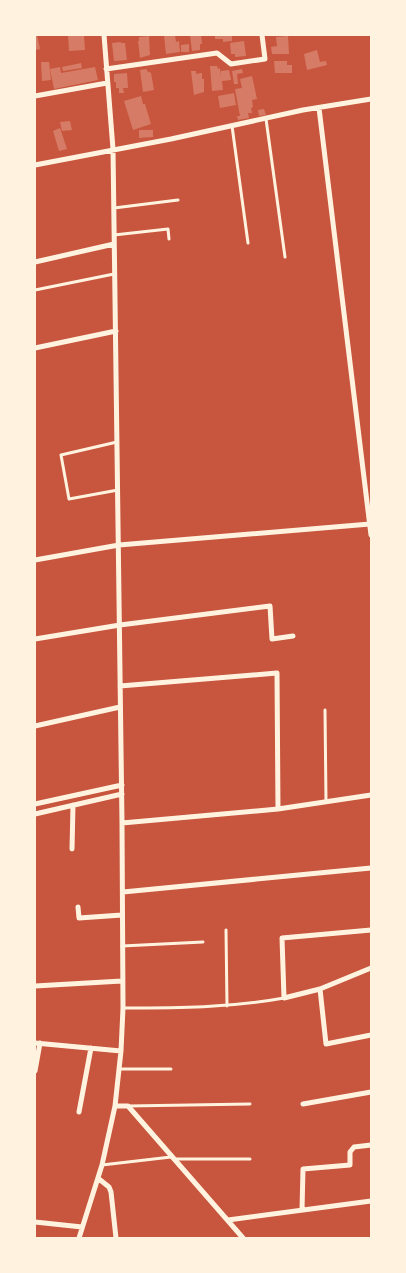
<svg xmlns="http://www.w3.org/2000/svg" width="406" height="1273" font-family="'Roboto Condensed',sans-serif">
<rect width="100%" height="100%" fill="#c8553d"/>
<path fill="#d67c66" d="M 35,35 L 37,35 L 40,49 L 35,50 Z
M 68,35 L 84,35 L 85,50 L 69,51 Z
M 164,35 L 175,35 L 176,42 L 179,41 L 180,52 L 166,54 Z
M 190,35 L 201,35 L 202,44 L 200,44 L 200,50 L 192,51 Z
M 215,35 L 232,35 L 232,41 L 223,42 L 223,39 L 215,39 Z
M 149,36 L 150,55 L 140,58 L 138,41 L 139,41 L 139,37 Z
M 288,36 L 289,54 L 272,54 L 271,47 L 277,46 L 276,37 Z
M 244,41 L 246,56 L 235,57 L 235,54 L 231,54 L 230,43 Z
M 121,42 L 121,43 L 125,43 L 127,60 L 114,61 L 112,43 Z
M 189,44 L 189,52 L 181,52 L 181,45 Z
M 317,50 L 320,62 L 326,61 L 327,65 L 307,70 L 304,54 Z
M 274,61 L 287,61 L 287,65 L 292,65 L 292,73 L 275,73 Z
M 41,62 L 49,62 L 51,80 L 42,81 Z
M 81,63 L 82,68 L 63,71 L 62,67 Z
M 210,66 L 217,66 L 218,69 L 220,68 L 221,77 L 221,71 L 229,70 L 231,80 L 222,81 L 223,90 L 212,91 Z
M 60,67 L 61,73 L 95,67 L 98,80 L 54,89 L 50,69 Z
M 147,69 L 147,71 L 151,73 L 154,90 L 143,92 L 140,70 Z
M 242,69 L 243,73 L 237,74 L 238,84 L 234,84 L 232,71 Z
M 191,71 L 196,71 L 196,74 L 202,73 L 202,79 L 204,79 L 204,92 L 194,95 Z
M 127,73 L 128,88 L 123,88 L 124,93 L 119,93 L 119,88 L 116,88 L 116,82 L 114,82 L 114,74 Z
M 252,76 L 257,99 L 252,100 L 253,107 L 251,108 L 252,113 L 248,113 L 249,118 L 238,120 L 237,116 L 240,116 L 235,89 L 242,88 L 240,79 Z
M 234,93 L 236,105 L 220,108 L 218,96 Z
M 141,96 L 143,104 L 145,104 L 151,124 L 133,130 L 124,101 Z
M 264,109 L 266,115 L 259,116 L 258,110 Z
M 70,121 L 72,130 L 62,131 L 60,122 Z
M 60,128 L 67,149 L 59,151 L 53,131 Z
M 139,130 L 153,130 L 153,137 L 139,138 Z"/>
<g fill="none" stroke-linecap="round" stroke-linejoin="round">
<path stroke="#fff3e0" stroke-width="3" d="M 266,119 L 285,257
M 232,126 L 248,243
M 114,208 L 178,200
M 114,235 L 168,229 L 169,239
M 35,290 L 114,274
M 117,442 L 61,455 L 69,499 L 118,490
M 325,710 L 326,801
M 226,930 L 227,1006
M 122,946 L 203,942
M 123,1008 C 178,1008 229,1008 284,998
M 119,1069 L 171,1069
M 128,1106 L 250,1104
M 174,1159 L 250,1159
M 102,1165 L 171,1157"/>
<path stroke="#fff3e0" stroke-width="5" d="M 106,69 L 217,53 L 231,64 L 265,59 L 262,35
M 35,96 L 107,83
M 319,108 L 371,535
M 35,165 L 171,139 L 303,110 L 371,99
M 35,262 L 114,244
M 35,348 L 116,331
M 35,560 L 119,545 L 370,524
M 35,639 L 120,625 L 270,606 L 272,639 L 293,636
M 120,686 L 277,673 L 278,809
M 35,726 L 120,707
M 35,804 L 122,785
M 35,814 L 122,794
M 122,823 L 278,809 L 371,795
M 72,849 L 73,805
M 123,892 L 371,868
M 78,907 L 79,918 L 122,915
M 371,930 L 282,938 L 284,998 L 320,989 L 371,968
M 35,986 L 122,981
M 320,989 L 326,1044 L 371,1035
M 35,1043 L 121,1051
M 35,1071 L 40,1043
M 303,1104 L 371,1092
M 115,1106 L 128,1106 L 243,1238
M 79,1112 L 91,1048
M 99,1179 L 109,1187 L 111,1192 L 116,1238
M 302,1210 L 303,1169 L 350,1165 L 350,1152 L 354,1147 L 371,1145
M 228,1220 L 371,1201
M 35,1222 L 82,1227
M 79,1238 L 102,1165 L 115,1106 L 121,1051 L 123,1008 L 122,823 L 113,149 L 104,35"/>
</g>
<rect width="406" height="1273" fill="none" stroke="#fff3e0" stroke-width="72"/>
</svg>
